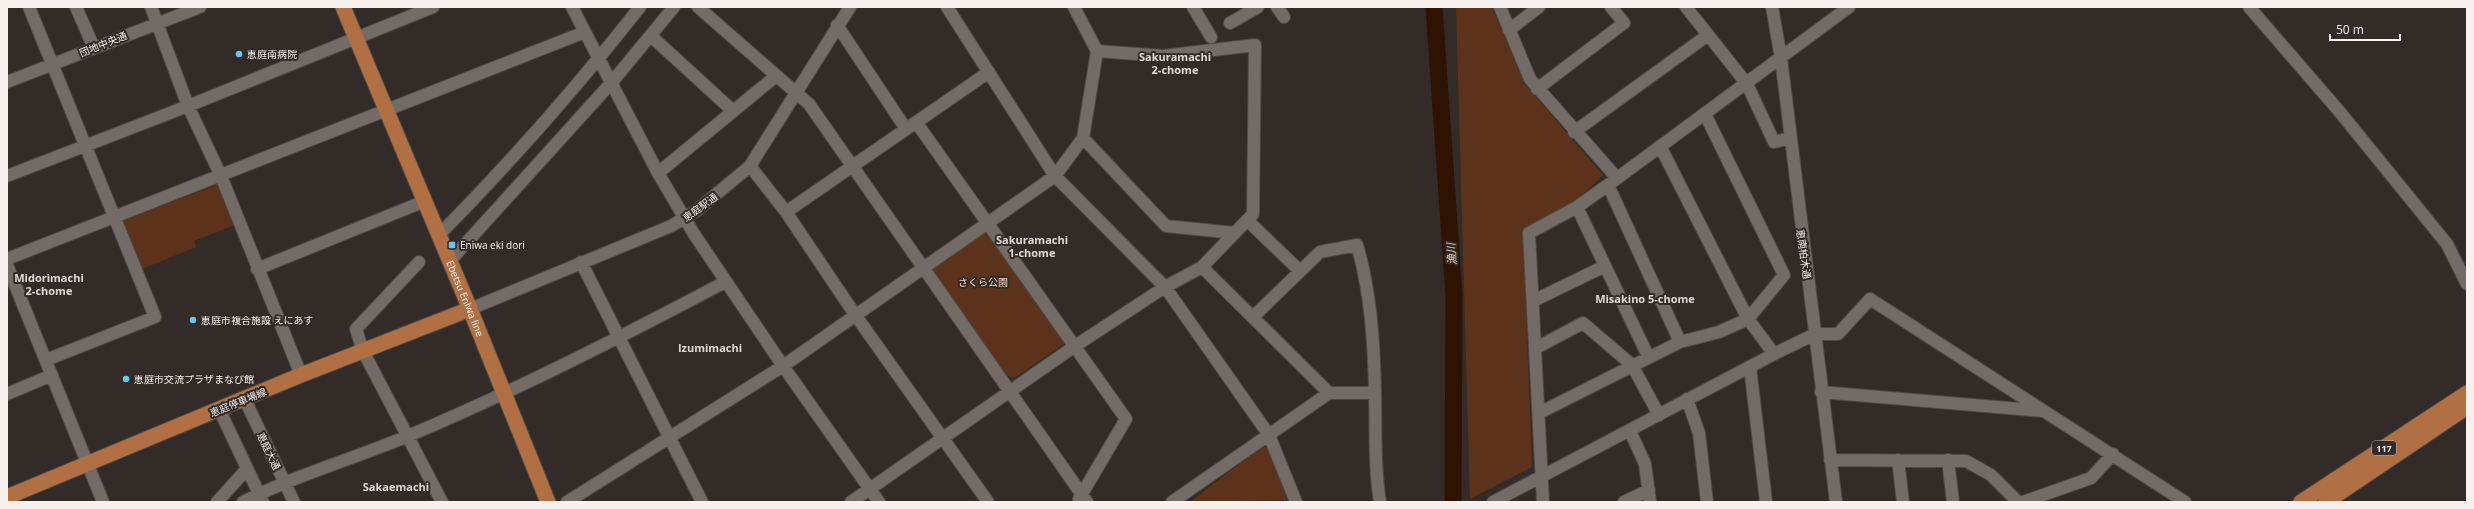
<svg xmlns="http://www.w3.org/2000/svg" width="2474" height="509" font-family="'Open Sans','Noto Sans JP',sans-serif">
<rect width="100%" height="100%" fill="#322b27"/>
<path fill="#5c331a" d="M 1456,7 L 1492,7 L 1524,83 L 1603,175 L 1578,199 L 1523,230 L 1532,467 L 1470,499 Z
M 217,185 L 235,225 L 194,241 L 196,247 L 142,269 L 122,221 Z
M 988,228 L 1067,342 L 1014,378 L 1006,375 L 931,271 Z
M 1263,446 L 1269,449 L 1287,500 L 1190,502 Z"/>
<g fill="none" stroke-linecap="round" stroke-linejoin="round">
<path stroke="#2e1303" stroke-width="17" d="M 1434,7 L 1454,296 L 1453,502"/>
<defs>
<path id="minor" d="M 29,7 L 155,317 L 46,360
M 76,7 L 94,48
M 151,7 L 188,106 L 221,176 L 301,375
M 572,7 L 658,173 L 694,234 L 783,366 L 879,502
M 698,7 L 809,104 L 1087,502
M 947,7 L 1055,176 L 1165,287 L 1269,435 L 1296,502
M 1193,7 L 1211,37
M 1277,7 L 1284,17
M 1500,7 L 1530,79 L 1617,178
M 1686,7 L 1747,84 L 1774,142 L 1791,138
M 1772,7 L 1781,58 L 1836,502
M 2249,7 L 2339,111 L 2447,244 L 2467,284
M 1230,23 L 1258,7
M 837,25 L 906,129
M 1509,30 L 1539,7
M 651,36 L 733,111
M 7,82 L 200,7
M 1537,89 L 1624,23 L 1611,7
M 916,122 L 1126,419 L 1079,499
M 1574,132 L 1708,35
M 1083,138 L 1166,226 L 1235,233
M 1660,146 L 1748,319 L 1774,354
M 750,166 L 786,212 L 856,316 L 988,502
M 658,173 L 776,76
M 7,176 L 188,106 L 433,7
M 1608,185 L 1680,342
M 1577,207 L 1648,356
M 786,212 L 989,72
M 1247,220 L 1300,271
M 439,235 C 510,163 577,87 640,7
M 7,259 L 585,32
M 419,262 L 356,329 L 363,351 L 442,502
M 449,262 L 612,82 L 674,7
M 581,262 L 702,502
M 7,265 L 103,502
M 1202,267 L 1329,393
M 257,269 L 425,201
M 1533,301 L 1605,266
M 470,309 L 671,226 L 696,211 L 750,166 L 850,7
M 1253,317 L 1320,252 L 1357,245 C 1371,293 1374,343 1375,393 C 1376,429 1374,466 1380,502
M 1536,348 L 1583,323 L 1632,365 L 1659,415
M 1750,367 L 1766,502
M 1821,392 L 2043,411
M 7,394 L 52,375
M 1687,399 L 1699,433 L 1707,502
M 245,400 L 294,502
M 219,409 L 263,502
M 1539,413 L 1680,342 L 1719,332 L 1748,319 L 1784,275 L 1705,114
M 1630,431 L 1645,464 L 1650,502
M 1830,460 L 1966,461 L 1991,475 L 2018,502
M 1898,460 L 1903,502
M 1948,460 L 1953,502
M 217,502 L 246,470
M 243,502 C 296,475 353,459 408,436 C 517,390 621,337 725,282
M 567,502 L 783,366 L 1055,176 L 1083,138 L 1097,51 L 1074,7
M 851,502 L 1075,346 L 1165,287 L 1202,267 L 1253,214 L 1255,45 L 1163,56 L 1097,51
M 1172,502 L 1329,393 L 1375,393
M 1493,502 L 1774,354 L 1815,334 L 1838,334 L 1870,299 L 2185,502
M 1543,502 L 1529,233 L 1577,207 L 1608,185 L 1849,7
M 1624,502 L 1649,490
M 2023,502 L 2091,478 L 2113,454"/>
<g id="major">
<path id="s1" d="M 343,7 L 470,309 L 548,502"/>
<path d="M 7,497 L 301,375 L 470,309"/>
<path d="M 2301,502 L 2467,393"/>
<path d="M 2326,502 L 2467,407"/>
</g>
</defs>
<use href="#minor" stroke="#4f4946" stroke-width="14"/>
<use href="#major" stroke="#4f4946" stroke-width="17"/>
<use href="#minor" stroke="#736b66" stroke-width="12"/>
<use href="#major" stroke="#b07044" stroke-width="15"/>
</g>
<g fill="#68c4f0" stroke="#322b27" stroke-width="1.5">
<circle cx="239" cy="54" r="4"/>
<rect x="448" y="241" width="8" height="8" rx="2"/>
<circle cx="193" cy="320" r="4"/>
<circle cx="126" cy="379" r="4"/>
</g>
<g text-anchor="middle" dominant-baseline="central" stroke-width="4" stroke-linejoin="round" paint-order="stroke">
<rect fill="#322b27" stroke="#bbb6b3" stroke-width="1" x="2372" y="441" width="24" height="14" rx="3"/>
<g font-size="9" font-weight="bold" fill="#f6f1ef">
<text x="2384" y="448">117</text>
</g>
<g font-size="10" fill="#f6f1ef" stroke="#322b27">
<text transform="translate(103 44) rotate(-22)">団地中央通</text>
<text transform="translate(700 207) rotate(-36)">恵庭駅通</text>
<text transform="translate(1804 254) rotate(82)">恵南柏木通</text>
<text stroke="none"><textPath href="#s1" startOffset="316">Ebetsu Eniwa line</textPath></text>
<text transform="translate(238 402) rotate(-22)">恵庭停車場線</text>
<text transform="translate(269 451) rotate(64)">恵庭大通</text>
</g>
<g font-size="10" fill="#f6f1ef" stroke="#322b27" text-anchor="start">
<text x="247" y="54">恵庭南病院</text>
<text x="460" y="245">Eniwa eki dori</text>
<text x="201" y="320">恵庭市複合施設 えにあす</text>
<text x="134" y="379">恵庭市交流プラザまなび館</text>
</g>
<g font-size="10" fill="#f6d3c0" stroke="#322b27">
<text x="983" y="282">さくら公園</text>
</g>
<g font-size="11" font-weight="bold" fill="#e1d7d2" stroke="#322b27">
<text x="1175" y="56">Sakuramachi<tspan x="1175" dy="13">2-chome</tspan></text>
<text x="1032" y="239">Sakuramachi<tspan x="1032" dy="13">1-chome</tspan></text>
<text x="49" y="277">Midorimachi<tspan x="49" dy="13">2-chome</tspan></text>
<text x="1645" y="298">Misakino 5-chome</text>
<text x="710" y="347">Izumimachi</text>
<text x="396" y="486">Sakaemachi</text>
</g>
<g font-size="11" font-style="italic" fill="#f6d4c0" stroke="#322b27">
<text transform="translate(1451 254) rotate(-94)">漁川</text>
</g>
</g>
<rect width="2474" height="509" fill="none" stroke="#f6f1ef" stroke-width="16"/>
<path d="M2330 34v6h70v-6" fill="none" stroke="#f6f1ef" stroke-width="2"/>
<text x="2336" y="34" font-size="12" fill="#f6f1ef" stroke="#322b27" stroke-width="3" paint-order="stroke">50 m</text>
</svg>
